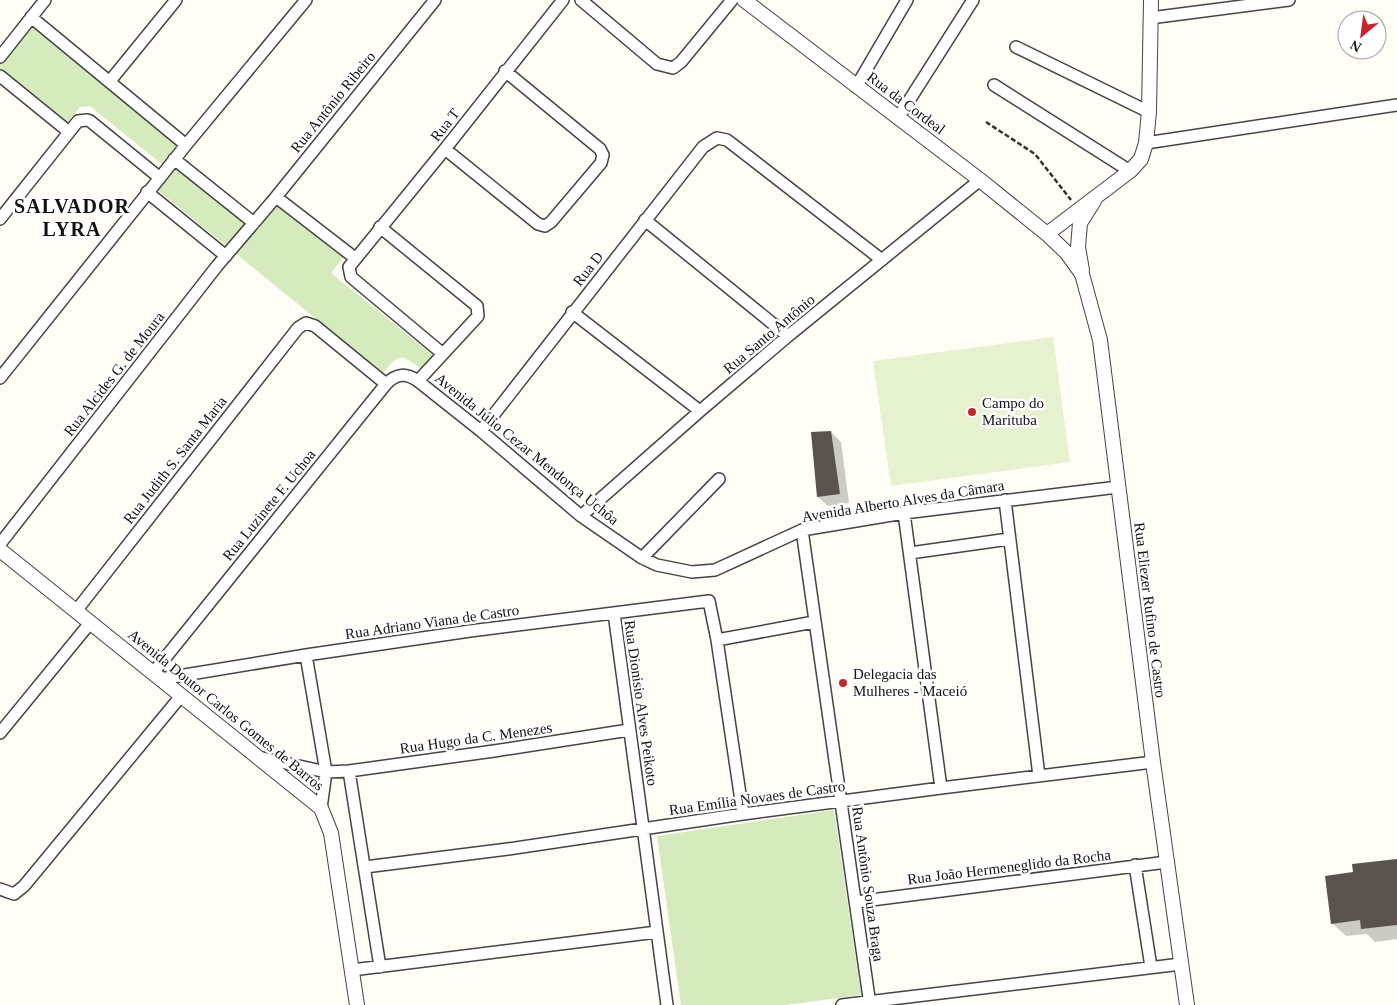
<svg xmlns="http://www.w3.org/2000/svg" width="1397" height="1005" font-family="'Times New Roman',serif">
<rect width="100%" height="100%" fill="#fffdf5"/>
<path fill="#d5ebbd" d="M 30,22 L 180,144 L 163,165 L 90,106 L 80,107 L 66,124 L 0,70 L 0,59 Z
M 177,164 L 255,227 L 277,201 L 346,254 L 331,273 L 433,355 L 421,369 C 402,354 399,353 383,373 L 156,189 Z
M 834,810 L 861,995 L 786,1005 L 681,1005 L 657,836 Z"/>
<path fill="#e6f2cf" d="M 1053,337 L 1070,462 L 891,486 L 873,361 Z"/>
<path fill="#0003" d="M 831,432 L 841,442 L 849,503 L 828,506 L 818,497 Z
M 1397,860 L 1397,939 L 1375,942 L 1367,934 L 1346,936 L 1332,923 L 1355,873 Z"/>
<path fill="#5a524d" d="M 831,431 L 840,494 L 817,497 L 811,432 Z
M 1397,859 L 1397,925 L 1361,929 L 1360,920 L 1331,924 L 1325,876 L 1353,872 L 1352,864 Z"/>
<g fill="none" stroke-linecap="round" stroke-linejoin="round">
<defs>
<path id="minor" d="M 581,0 L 657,64 L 673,68 L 681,62 L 732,0
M 31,17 L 186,145
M 1150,18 L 1289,0
M 1016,47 L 1149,112
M 0,57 L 45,0
M 0,76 L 69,132
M 110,81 L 176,0
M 994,85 L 1130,171
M 856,87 L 907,0
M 898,118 L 973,0
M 1146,143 L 1397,105
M 445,149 L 538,224 L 545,226 L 551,222 L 601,163 L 603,155 L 600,149 L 505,71
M 174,159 L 254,223
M 147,192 L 226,256
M 276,197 L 355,258
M 0,219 L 78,121 L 87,120 L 90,121 L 160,178
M 645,220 L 788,336
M 380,227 L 477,306 L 478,316 L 418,381
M 572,312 L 700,411
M 443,354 L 351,277 L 349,267 L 445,149 L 563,0
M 0,378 L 186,145 L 306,0
M 481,431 L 703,147 L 717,138 L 727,140 L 882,260
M 1005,500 L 1039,776
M 904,513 L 941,788
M 581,516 L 700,411 L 788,336 L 980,180
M 802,530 L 870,1005
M 0,544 L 217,266 L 276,197 L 435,0
M 910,553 L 1009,539
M 642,558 L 719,479
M 76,611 L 298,328 L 306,323 L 315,326 L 386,384
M 614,613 L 667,1005
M 717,640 L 814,622
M 306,655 L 326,772 L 321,808
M 153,673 L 386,384 C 397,373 406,373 418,381 L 481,431 L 581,516 L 642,558 L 657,565 L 692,572 L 715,570 L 802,530 L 904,513 L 1118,487
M 160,679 L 306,655 L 470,631 L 709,601 L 717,640 L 743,814
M 0,733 L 90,623
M 258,757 L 326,772 L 349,771 L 494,751 L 629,730
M 349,771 L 380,967
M 1135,865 L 1151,967
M 365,867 L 508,849 L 743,814 L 941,788 L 1153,762
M 0,889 L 14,894 L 24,886 L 181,696
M 856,902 L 1167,862
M 352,970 L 657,932
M 842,1005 L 1181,964"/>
<path id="tertiary" d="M 744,0 L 980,180 L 1047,234 L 1067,253 L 1082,274 L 1100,340 L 1153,762 L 1187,1005
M 1047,234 L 1130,171 L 1141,159 L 1146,143 L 1149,112 L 1151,0
M 1082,270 L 1078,247 L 1080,223 L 1094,201
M 0,550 L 321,808 L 331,833 L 357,1005"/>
</defs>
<use href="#minor" stroke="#444" stroke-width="14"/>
<use href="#tertiary" stroke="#444" stroke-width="16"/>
<path stroke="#333" stroke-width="2.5" stroke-dasharray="5 2.5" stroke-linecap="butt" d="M 986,122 L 1035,154 L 1071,200"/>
<use href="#minor" stroke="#fff" stroke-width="11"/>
<use href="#tertiary" stroke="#fff" stroke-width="14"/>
</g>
<g fill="#c4262e" stroke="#fff" stroke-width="2">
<circle cx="972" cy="412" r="5"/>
<circle cx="843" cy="683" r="5"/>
</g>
<g text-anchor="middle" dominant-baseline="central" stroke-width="5" stroke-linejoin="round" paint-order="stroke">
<g font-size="15" fill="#111" stroke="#fff">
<text transform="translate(333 102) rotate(-51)">Rua Antônio Ribeiro</text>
<text transform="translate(906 103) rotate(37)">Rua da Cordeal</text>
<text transform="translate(445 125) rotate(-52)">Rua T</text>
<text transform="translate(588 269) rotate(-52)">Rua D</text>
<text transform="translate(769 334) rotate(-40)">Rua Santo Antônio</text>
<text transform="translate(114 374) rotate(-52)">Rua Alcides G. de Moura</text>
<text transform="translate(527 449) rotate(39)">Avenida Júlio Cezar Mendonça Uchôa</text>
<text transform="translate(175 460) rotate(-52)">Rua Judith S. Santa Maria</text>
<text transform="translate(903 501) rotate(-9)">Avenida Alberto Alves da Câmara</text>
<text transform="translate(269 505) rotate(-51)">Rua Luzinete F. Uchoa</text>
<text transform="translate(1150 610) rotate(83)">Rua Eliezer Rufino de Castro</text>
<text transform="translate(432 622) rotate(-8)">Rua Adriano Viana de Castro</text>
<text transform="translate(641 703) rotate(82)">Rua Dionisio Alves Peikoto</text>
<text transform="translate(226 710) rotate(39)">Avenida Doutor Carlos Gomes de Barros</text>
<text transform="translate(476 738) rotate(-8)">Rua Hugo da C. Menezes</text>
<text transform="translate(757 798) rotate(-8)">Rua Emília Novaes de Castro</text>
<text transform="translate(1009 867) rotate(-7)">Rua João Hermeneglido da Rocha</text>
<text transform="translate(868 884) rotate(82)">Rua Antônio Souza Braga</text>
</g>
<g font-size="15" fill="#111" stroke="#fff" text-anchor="start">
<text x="982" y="403">Campo do<tspan x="982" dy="17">Marituba</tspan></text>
<text x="853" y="674">Delegacia das<tspan x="853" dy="17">Mulheres - Maceió</tspan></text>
</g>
<g font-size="20" font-weight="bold" letter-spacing="1" fill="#111" stroke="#fff">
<text x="72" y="206">SALVADOR<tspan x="72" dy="23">LYRA</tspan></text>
</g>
</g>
<g transform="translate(1362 35) rotate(209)"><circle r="24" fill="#ffffff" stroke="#a0a0a0"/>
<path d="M0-4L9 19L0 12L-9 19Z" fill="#c4262e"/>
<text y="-8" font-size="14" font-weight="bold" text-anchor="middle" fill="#111111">N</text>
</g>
</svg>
